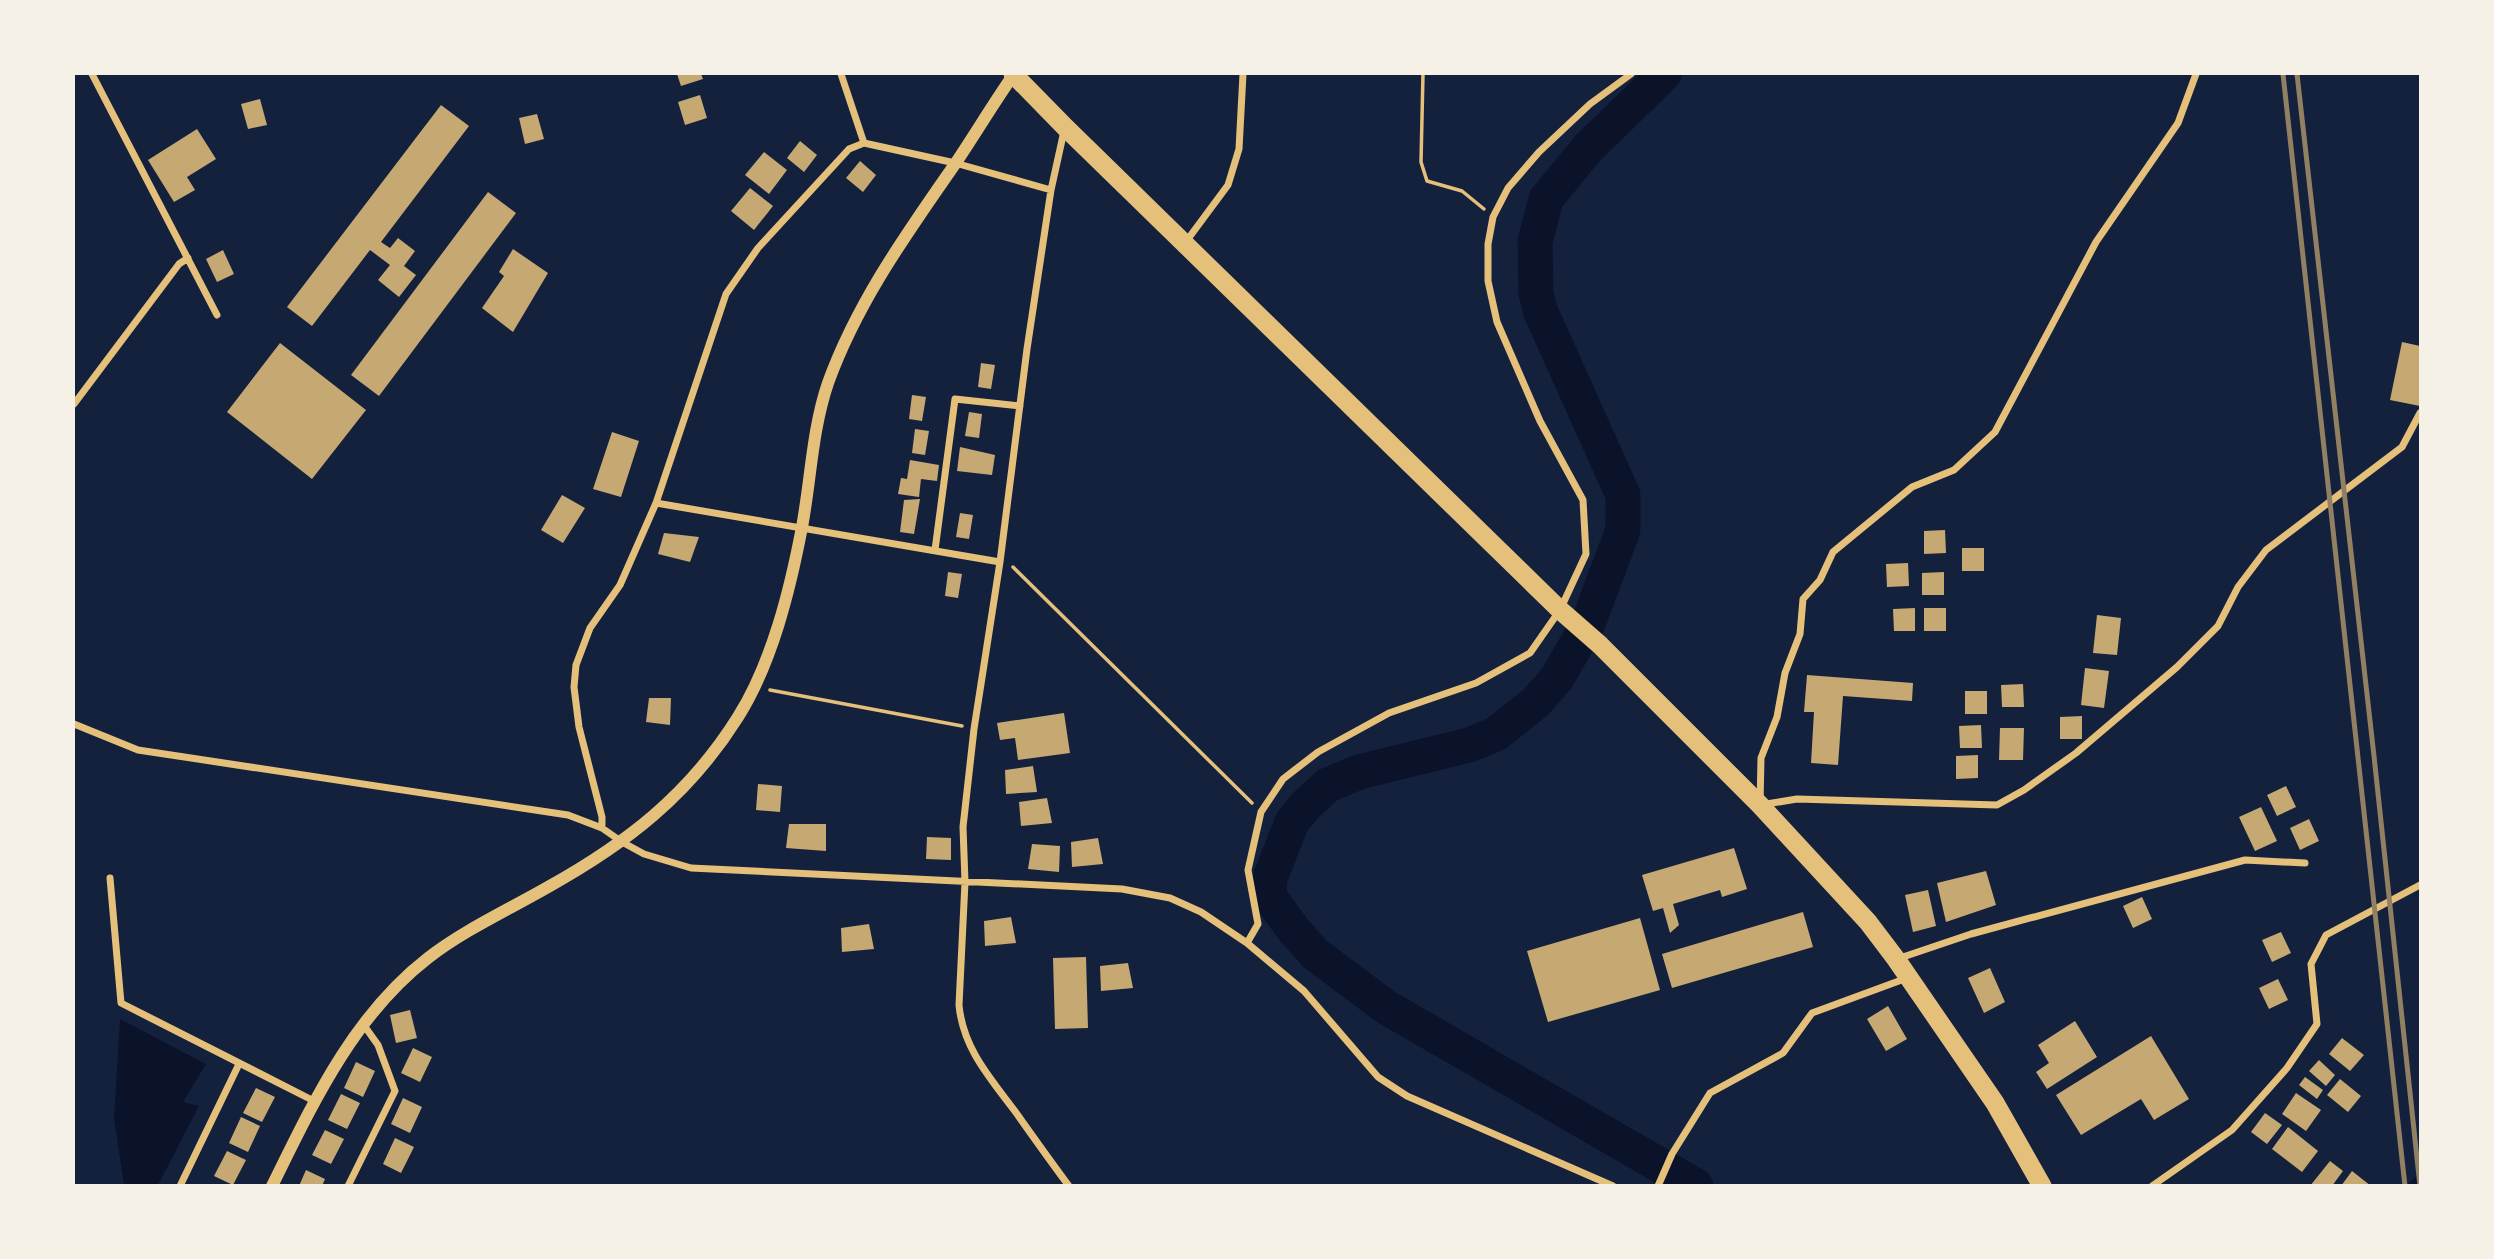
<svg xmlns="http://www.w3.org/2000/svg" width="2494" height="1259" font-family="Karla,sans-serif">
<rect width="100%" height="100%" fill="#14213d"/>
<path fill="#0b132b" d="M 120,1019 L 206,1064 L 183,1102 L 199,1106 L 158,1185 L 124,1185 L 114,1118 Z"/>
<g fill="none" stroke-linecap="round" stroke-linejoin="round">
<path stroke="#0b132b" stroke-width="6" d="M 2410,1186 L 2420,1177"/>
<path stroke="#0b132b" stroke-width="35" d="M 1664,74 L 1587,149 L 1546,199 L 1535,242 L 1536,293 L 1540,310 L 1623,495 L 1623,530 L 1587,626 L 1557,678 L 1536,702 L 1496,734 L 1469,745 L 1359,772 L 1328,785 L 1307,804 L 1292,822 L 1270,878 L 1269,896 L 1293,929 L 1315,954 L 1386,1007 L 1696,1186"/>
</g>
<path fill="#c6a872" d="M 677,74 L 701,74 L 703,79 L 681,86 Z
M 700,95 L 707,118 L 685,125 L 678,102 Z
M 260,99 L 267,125 L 248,129 L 241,104 Z
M 441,105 L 469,126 L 381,242 L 390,248 L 398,238 L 415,251 L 404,266 L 416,275 L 399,297 L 378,280 L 390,265 L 370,250 L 312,326 L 287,307 Z
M 537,114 L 544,139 L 525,144 L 519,118 Z
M 197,129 L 216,159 L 187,177 L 195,190 L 174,202 L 148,160 Z
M 800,141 L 817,155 L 804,172 L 787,158 Z
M 764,152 L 787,170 L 769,194 L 745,175 Z
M 860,161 L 876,175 L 863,192 L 846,178 Z
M 750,188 L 773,206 L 754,230 L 731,211 Z
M 488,192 L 516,213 L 379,396 L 351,375 Z
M 513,249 L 548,273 L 513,332 L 482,308 L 504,276 L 499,272 Z
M 223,250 L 234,274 L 217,282 L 206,259 Z
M 2402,342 L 2420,346 L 2420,406 L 2390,400 Z
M 280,343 L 366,410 L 312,479 L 227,412 Z
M 981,363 L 995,365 L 991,389 L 978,387 Z
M 912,395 L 926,397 L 922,421 L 909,419 Z
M 969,412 L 982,414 L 979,438 L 965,436 Z
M 915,429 L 929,431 L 925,455 L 912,453 Z
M 612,432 L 639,441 L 621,497 L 593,489 Z
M 960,447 L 995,455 L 992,475 L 957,471 Z
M 910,460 L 939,465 L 937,481 L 921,479 L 919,497 L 898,494 L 901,478 L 907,479 Z
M 562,495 L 585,508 L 563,543 L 541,530 Z
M 920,499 L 914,534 L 900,532 L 904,500 Z
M 960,513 L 973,515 L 969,539 L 956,537 Z
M 1945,530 L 1946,553 L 1924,554 L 1924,531 Z
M 664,533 L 699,537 L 690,562 L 658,554 Z
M 1962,548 L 1984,548 L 1984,571 L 1962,571 Z
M 1908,563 L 1909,586 L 1887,587 L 1886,564 Z
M 948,572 L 962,574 L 958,598 L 945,596 Z
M 1944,572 L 1944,595 L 1922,595 L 1922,573 Z
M 1915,608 L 1915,631 L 1894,631 L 1893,609 Z
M 1924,608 L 1946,608 L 1946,631 L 1924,631 Z
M 2097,615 L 2121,618 L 2117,655 L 2093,653 Z
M 2085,668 L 2109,671 L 2104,708 L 2081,705 Z
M 1807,675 L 1913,683 L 1912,701 L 1843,696 L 1838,765 L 1811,763 L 1814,712 L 1804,712 Z
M 2023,684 L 2024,707 L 2002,707 L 2001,685 Z
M 1965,691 L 1987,691 L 1987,714 L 1965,714 Z
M 649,698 L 671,698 L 670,725 L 646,722 Z
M 1064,713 L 1070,753 L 1018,760 L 1015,738 L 1000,740 L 997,723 Z
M 2082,716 L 2082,739 L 2060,739 L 2060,717 Z
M 1981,725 L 1982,748 L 1960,748 L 1959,726 Z
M 2000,728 L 2024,728 L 2023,760 L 1999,760 Z
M 1978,755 L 1978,778 L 1956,779 L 1956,756 Z
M 1033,766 L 1037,792 L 1006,794 L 1005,770 Z
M 758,784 L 782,786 L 780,812 L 756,810 Z
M 2286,786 L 2296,807 L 2277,816 L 2267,795 Z
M 1047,798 L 1052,823 L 1021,826 L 1019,802 Z
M 2261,807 L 2277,841 L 2255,851 L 2239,817 Z
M 2309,819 L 2319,841 L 2300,850 L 2290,828 Z
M 789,824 L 826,824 L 826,851 L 786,848 Z
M 927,837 L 951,838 L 951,860 L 926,859 Z
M 1098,838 L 1103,864 L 1072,867 L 1071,842 Z
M 1032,844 L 1060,846 L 1059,872 L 1028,869 Z
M 1734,848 L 1747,889 L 1722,897 L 1720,890 L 1673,904 L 1679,925 L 1670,933 L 1663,908 L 1653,911 L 1642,875 Z
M 1986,871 L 1996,905 L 1946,922 L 1937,883 Z
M 1928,890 L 1936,926 L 1913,932 L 1905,895 Z
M 2142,897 L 2152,919 L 2133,928 L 2123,906 Z
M 1803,912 L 1813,947 L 1672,988 L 1662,954 Z
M 1011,917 L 1016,943 L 985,946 L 984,921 Z
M 1640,918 L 1660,990 L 1548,1022 L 1527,951 Z
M 869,924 L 874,949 L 842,952 L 841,928 Z
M 2281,932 L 2291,953 L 2272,962 L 2262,940 Z
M 1086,957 L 1088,1028 L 1055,1029 L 1053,958 Z
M 1128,963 L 1133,988 L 1101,991 L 1100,966 Z
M 1990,968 L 2005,1002 L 1984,1013 L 1968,978 Z
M 2278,979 L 2288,1000 L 2269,1009 L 2259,988 Z
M 1888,1006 L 1907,1039 L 1886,1051 L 1867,1019 Z
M 410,1010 L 417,1038 L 396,1043 L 390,1015 Z
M 2075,1021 L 2097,1057 L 2047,1089 L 2036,1072 L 2049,1063 L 2038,1045 Z
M 2151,1036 L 2189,1099 L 2154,1120 L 2141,1099 L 2081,1135 L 2056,1095 Z
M 2342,1038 L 2364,1055 L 2350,1071 L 2329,1054 Z
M 413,1048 L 432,1057 L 420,1082 L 401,1073 Z
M 2319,1060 L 2335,1075 L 2326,1086 L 2309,1071 Z
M 356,1062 L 375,1071 L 363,1097 L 344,1088 Z
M 2305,1077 L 2323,1090 L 2317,1099 L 2299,1085 Z
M 2340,1079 L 2361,1096 L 2348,1112 L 2327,1095 Z
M 256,1088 L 275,1097 L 262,1122 L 243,1113 Z
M 2296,1093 L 2321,1110 L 2306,1131 L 2282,1114 Z
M 341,1094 L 360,1103 L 347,1129 L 328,1120 Z
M 403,1098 L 422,1107 L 410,1133 L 391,1124 Z
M 2265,1113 L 2282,1125 L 2267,1144 L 2251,1132 Z
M 241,1117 L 260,1126 L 248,1152 L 229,1143 Z
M 2288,1127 L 2318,1151 L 2302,1172 L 2272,1149 Z
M 325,1130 L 344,1139 L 331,1164 L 312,1155 Z
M 395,1138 L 414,1147 L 401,1173 L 383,1164 Z
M 227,1151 L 246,1160 L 233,1185 L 214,1176 Z
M 2330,1161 L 2343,1171 L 2332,1186 L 2310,1186 Z
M 306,1170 L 325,1179 L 322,1186 L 299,1186 Z
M 2352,1171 L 2371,1186 L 2341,1186 Z"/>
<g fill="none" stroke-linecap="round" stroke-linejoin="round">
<path stroke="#e5c07b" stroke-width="3.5" d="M 1423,74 L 1421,162 L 1427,181 L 1462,191 L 1484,209
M 1013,567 L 1252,803
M 770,690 L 962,726"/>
<path stroke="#e5c07b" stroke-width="7" d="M 92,74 L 217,315
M 841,74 L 864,143
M 2196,74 L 2178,123 L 2096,242 L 1995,432 L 1954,470 L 1912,487 L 1833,552 L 1820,580 L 1803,599 L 1800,634 L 1785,673 L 1777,717 L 1761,758 L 1760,805 L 1797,799 L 1997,805 L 2024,790 L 2076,753 L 2177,667 L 2218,626 L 2238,587 L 2266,550 L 2402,447 L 2420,413
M 1064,131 L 1051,190 L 1027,349 L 1000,562 L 974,729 L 963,827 L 965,882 L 959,1005 C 963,1049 991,1079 1017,1114 C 1034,1138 1051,1162 1069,1186
M 1185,243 L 1228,185 L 1239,149 L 1243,74
M 74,404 L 179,264 L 188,258
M 656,503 L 1000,562
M 935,550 L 955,399 L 1020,406
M 74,724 L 138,750 L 568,815 L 602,828 L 622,842 L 644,854 L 691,868 L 1122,889 L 1170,898 L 1201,912 L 1247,943 L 1304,991 L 1378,1077 L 1407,1096 L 1613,1186
M 602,828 L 602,817 L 579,727 L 574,687 L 576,665 L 590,628 L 620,585 L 656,503 L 726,294 L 758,248 L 849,149 L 864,143 L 955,163 L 1051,190
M 110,878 L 121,1003 L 314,1101
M 1247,943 L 1258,924 L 1248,870 L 1261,812 L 1283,779 L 1318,752 L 1389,713 L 1476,683 L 1530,653 L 1560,610 L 1586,554 L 1583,500 L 1540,421 L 1497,322 L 1488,281 L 1488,244 L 1493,217 L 1508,188 L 1539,152 L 1590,104 L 1631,74
M 1897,959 L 1971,934 L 2245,860 L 2305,863
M 180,1186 L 239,1064
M 348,1186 L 395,1091 L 378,1045 L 363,1024
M 1658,1186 L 1672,1154 L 1710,1093 L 1783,1053 L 1812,1013 L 1907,978
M 2152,1186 L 2232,1130 L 2287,1068 L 2317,1024 L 2311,964 L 2326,935 L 2420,885"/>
<path stroke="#e5c07b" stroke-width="12" d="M 272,1186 C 313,1103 353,1016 428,958 C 464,930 508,910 548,887 C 627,843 689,795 738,717 C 772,663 790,590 802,527 C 811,479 812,430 828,383 C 857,303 905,236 953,167 C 974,136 993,104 1014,74"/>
<path stroke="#e5c07b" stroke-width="19" d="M 1013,74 L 1065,127 L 1560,610 L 1600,645 L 1760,805 L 1868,922 L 1896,959 L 1995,1103 L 2042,1186"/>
<path stroke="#918062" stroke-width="5" d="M 2283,74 L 2405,1186
M 2297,74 L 2374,756 L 2420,1186"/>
</g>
<rect width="2494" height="1259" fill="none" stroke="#f6f1e7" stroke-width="150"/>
</svg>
